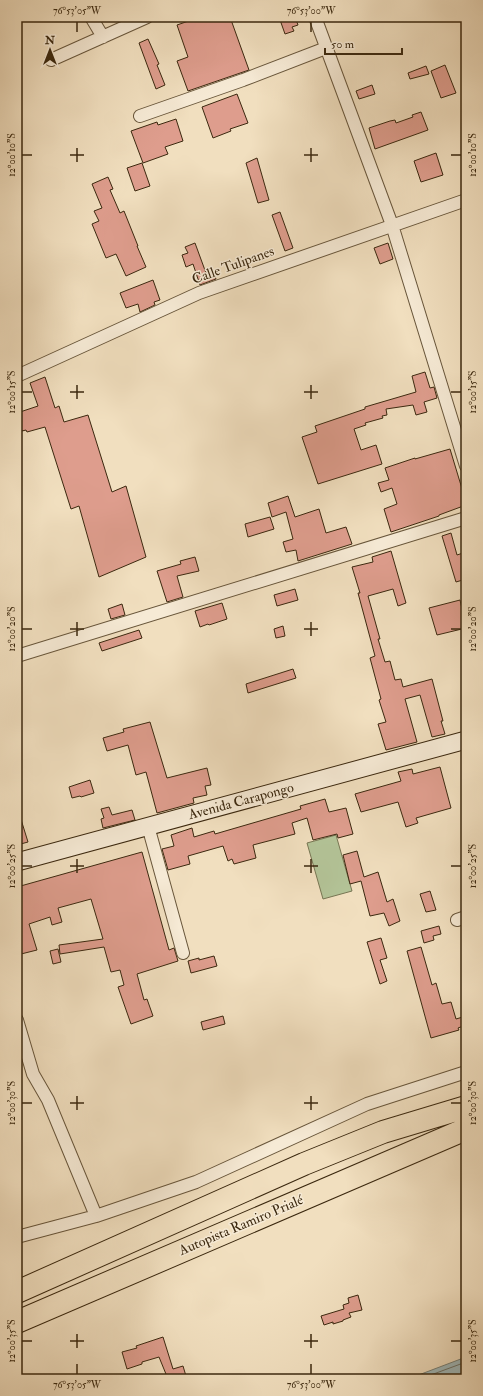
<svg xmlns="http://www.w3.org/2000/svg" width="483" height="1396" font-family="'IM FELL Double Pica',serif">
<rect width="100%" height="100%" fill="#f1dfbf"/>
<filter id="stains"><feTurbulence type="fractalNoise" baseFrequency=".005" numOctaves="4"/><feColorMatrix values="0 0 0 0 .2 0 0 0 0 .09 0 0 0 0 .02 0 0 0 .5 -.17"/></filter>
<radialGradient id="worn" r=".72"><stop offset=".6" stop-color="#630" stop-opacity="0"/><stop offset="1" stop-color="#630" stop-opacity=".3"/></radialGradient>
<path fill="#b3c397" stroke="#777653" d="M 336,835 L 352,891 L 323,899 L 307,843 Z"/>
<path fill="#9fbabd" stroke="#778077" d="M 466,1357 L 466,1379 L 408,1379 Z"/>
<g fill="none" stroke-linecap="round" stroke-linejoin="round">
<path stroke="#6d7166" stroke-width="1" d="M 420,1379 L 466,1362"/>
</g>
<path fill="#de9d8d" stroke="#3b280f" d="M 200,17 L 230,17 L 249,70 L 188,91 L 177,61 L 188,57 L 177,25 Z
M 279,17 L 295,17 L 298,25 L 292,27 L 294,31 L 285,34 Z
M 148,39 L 159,64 L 157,65 L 165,85 L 156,89 L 139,43 Z
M 445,65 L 456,93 L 441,98 L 431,71 Z
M 426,66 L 429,74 L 410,79 L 408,73 Z
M 372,85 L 375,94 L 359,99 L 356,91 Z
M 237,94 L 248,123 L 230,129 L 231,131 L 213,138 L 202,107 Z
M 421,112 L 428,130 L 375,149 L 369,128 L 390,121 L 395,120 L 396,123 L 413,117 L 412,115 Z
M 176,119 L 183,141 L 165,147 L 168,154 L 143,163 L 131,131 L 157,122 L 158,125 Z
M 436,153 L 443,175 L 421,182 L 414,161 Z
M 257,158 L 269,200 L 258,203 L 246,163 Z
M 142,163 L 150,186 L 135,191 L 127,168 Z
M 108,177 L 113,189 L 110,190 L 120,213 L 124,211 L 138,246 L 137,246 L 146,267 L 126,276 L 116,254 L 106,258 L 92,224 L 99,221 L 94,211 L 102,208 L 92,184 Z
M 280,212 L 293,248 L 285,251 L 272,215 Z
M 195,243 L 206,273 L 213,271 L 216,279 L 200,285 L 193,264 L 186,267 L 182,255 L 188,253 L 185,247 Z
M 388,243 L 393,259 L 380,264 L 374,248 Z
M 153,280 L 160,300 L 154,302 L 155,305 L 140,312 L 138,304 L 126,308 L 120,293 Z
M 425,372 L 430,388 L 434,387 L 437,398 L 424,402 L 427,412 L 416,415 L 413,405 L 386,409 L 387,415 L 382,416 L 383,418 L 365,423 L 366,425 L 354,429 L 361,450 L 376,445 L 382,464 L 318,484 L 302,437 L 317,432 L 315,426 L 365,409 L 365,407 L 416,392 L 412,376 Z
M 45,377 L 55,408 L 59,406 L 64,422 L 88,415 L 112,492 L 126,486 L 146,557 L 99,577 L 79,506 L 71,509 L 45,427 L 27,432 L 26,430 L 22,431 L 17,416 L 17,413 L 38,406 L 30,383 Z
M 450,449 L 463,492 L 466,498 L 466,505 L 439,515 L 439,516 L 391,532 L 384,509 L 397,504 L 392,488 L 381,492 L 378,483 L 389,480 L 385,468 L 415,458 L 415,459 Z
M 288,496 L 295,517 L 319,509 L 326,533 L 346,527 L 352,544 L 298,561 L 296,550 L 286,552 L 283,542 L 293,539 L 286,512 L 272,517 L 268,503 Z
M 270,517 L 274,529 L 248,537 L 245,524 Z
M 451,533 L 457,555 L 466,552 L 466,579 L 456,582 L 442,536 Z
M 391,551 L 406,603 L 398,606 L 393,589 L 368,596 L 380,639 L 378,639 L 385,662 L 390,661 L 395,680 L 401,679 L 403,687 L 432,679 L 443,721 L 441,721 L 445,734 L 432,737 L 420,695 L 405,699 L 417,742 L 386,750 L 378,724 L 386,722 L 379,700 L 381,699 L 370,658 L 375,656 L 358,593 L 360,593 L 352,567 L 373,562 L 372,557 Z
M 195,557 L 199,571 L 177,576 L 183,597 L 167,602 L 157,571 L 181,564 L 180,561 Z
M 295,589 L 298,600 L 277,606 L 274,595 Z
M 460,600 L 462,609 L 466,608 L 466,628 L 437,635 L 429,608 Z
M 222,603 L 227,619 L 209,625 L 208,624 L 200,627 L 195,611 Z
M 122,604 L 125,615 L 111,619 L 108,609 Z
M 283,626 L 285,636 L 276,638 L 274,629 Z
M 139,630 L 142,638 L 102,651 L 99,643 Z
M 293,669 L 296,678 L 248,693 L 246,684 Z
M 150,722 L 167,778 L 207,768 L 211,785 L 205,786 L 207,795 L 193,798 L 194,803 L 157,813 L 146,772 L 136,775 L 128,745 L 107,751 L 103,738 L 124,732 L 123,729 Z
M 440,767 L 451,808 L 416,818 L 418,823 L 406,827 L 398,802 L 361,812 L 355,794 L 401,781 L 398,772 L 412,769 L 413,774 Z
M 90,780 L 94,793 L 81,797 L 80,796 L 72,798 L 69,787 Z
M 325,799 L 329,812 L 346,808 L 353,834 L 338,838 L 337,834 L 313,840 L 307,818 L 292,823 L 295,834 L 253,845 L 256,858 L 234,864 L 232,859 L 228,861 L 223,846 L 188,856 L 190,864 L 168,870 L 162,849 L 174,846 L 171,835 L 192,828 L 194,837 L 214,831 L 215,834 L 301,809 L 300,806 Z
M 109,807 L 112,815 L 132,810 L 135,820 L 103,828 L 101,819 L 104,818 L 101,809 Z
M 17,813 L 19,813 L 28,842 L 17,845 Z
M 357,851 L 364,877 L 378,872 L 387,902 L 393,899 L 400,921 L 389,926 L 384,913 L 370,916 L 361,881 L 350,884 L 343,855 Z
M 142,852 L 169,950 L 174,948 L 178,961 L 137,974 L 144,1000 L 147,999 L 153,1016 L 131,1024 L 118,987 L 124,985 L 120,970 L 111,972 L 104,947 L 60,954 L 59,945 L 103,939 L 91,899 L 58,908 L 62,922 L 52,925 L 50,917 L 29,924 L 37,950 L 17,955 L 17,906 L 21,905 L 17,887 Z
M 430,891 L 436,910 L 426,912 L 420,894 Z
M 439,926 L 441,934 L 433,936 L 434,940 L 424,943 L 421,931 Z
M 381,938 L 387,958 L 380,960 L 387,981 L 380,984 L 367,942 Z
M 421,947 L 432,985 L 436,983 L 442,1004 L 451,1002 L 456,1019 L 466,1016 L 466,1025 L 458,1028 L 459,1030 L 431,1038 L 407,951 Z
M 58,949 L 61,962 L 53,964 L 50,951 Z
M 214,956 L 217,966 L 191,973 L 188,961 L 199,958 L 199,960 Z
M 223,1016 L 225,1024 L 203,1030 L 201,1022 Z
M 358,1295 L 362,1310 L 349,1313 L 351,1317 L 343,1320 L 343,1321 L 333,1324 L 333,1322 L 324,1325 L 321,1316 L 344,1309 L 343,1305 L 349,1303 L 348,1298 Z
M 163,1337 L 173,1369 L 183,1366 L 186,1376 L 175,1379 L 168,1379 L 159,1357 L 142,1362 L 142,1364 L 127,1369 L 122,1352 L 137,1348 L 136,1346 Z"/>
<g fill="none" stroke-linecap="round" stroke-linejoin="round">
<defs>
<path id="street" d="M 91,17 L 103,37
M 315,17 L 392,225 L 466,466
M 51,60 L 147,17
M 140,116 L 243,80 L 326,48
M 17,376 L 199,293 L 466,200
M 17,656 L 466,518
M 148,826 L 183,953
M 457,920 L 466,917
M 17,1020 L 33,1074 L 48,1100 L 96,1216
M 17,1237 L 96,1216 L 196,1182 L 367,1104 L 466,1072"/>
<path id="secondary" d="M 17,862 L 466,740"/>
<path id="highway" d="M 17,1292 L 304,1164 L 383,1132 L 466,1107
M 17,1322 L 466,1129"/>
</defs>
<use href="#street" stroke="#68563b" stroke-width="14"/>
<use href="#secondary" stroke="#3b280f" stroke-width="19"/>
<use href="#highway" stroke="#3b280f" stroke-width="24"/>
<use href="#street" stroke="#f6ead5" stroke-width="12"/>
<use href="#secondary" stroke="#f6ead5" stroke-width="17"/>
<use href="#highway" stroke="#f1dfbf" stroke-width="22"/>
</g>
<path fill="none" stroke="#3b280f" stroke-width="1.5" d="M 77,22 L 77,32M 311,22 L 311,32M 77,148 L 77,162M 311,148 L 311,162M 22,155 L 32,155M 70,155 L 84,155M 304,155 L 318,155M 451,155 L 461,155M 77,385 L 77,399M 311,385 L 311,399M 22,392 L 32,392M 70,392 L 84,392M 304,392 L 318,392M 451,392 L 461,392M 77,622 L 77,636M 311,622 L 311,636M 22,629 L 32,629M 70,629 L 84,629M 304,629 L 318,629M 451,629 L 461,629M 77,859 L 77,873M 311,859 L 311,873M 22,866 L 32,866M 70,866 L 84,866M 304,866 L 318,866M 451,866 L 461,866M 77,1096 L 77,1110M 311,1096 L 311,1110M 22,1103 L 32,1103M 70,1103 L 84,1103M 304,1103 L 318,1103M 451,1103 L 461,1103M 77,1334 L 77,1348M 311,1334 L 311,1348M 22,1341 L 32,1341M 70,1341 L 84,1341M 304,1341 L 318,1341M 451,1341 L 461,1341M 77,1364 L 77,1374M 311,1364 L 311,1374"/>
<g text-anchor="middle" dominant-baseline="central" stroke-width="3" stroke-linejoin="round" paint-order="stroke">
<g font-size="14" fill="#3b280f" stroke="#f6ead5">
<text transform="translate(233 265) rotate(-20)">Calle Tulipanes</text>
<text transform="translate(241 801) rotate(-15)">Avenida Carapongo</text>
<text transform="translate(241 1225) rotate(-23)">Autopista Ramiro Prialé</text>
</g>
</g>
<rect width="483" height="1396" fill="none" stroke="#f1dfbf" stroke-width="44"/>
<g transform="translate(50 50)" stroke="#f6ead5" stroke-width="3" paint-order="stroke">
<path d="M0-3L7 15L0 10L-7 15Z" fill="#3b280f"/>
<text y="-6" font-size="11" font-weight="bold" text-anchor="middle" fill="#3b280f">N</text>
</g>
<path d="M325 48v6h77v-6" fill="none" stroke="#3b280f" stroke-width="2"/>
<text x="331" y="48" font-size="12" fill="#3b280f" stroke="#f6ead5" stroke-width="3" paint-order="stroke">50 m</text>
<rect x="22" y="22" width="439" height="1352" fill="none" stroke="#3b280f" stroke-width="1.5"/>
<g font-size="10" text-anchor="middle" fill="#3b280f">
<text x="77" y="14">76°53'05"W</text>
<text x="311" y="14">76°53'00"W</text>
<text transform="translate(11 155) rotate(-90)" y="4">12°00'10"S</text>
<text transform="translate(472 155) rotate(-90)" y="4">12°00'10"S</text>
<text transform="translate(11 392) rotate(-90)" y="4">12°00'15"S</text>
<text transform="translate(472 392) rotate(-90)" y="4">12°00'15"S</text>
<text transform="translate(11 629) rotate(-90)" y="4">12°00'20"S</text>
<text transform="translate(472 629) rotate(-90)" y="4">12°00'20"S</text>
<text transform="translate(11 866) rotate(-90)" y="4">12°00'25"S</text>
<text transform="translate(472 866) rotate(-90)" y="4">12°00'25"S</text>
<text transform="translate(11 1103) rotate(-90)" y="4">12°00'30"S</text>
<text transform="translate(472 1103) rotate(-90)" y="4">12°00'30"S</text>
<text transform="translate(11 1341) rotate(-90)" y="4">12°00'35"S</text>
<text transform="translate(472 1341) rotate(-90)" y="4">12°00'35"S</text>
<text x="77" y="1388">76°53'05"W</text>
<text x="311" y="1388">76°53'00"W</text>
</g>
<rect width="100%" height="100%" filter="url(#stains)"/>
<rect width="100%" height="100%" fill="url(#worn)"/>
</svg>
